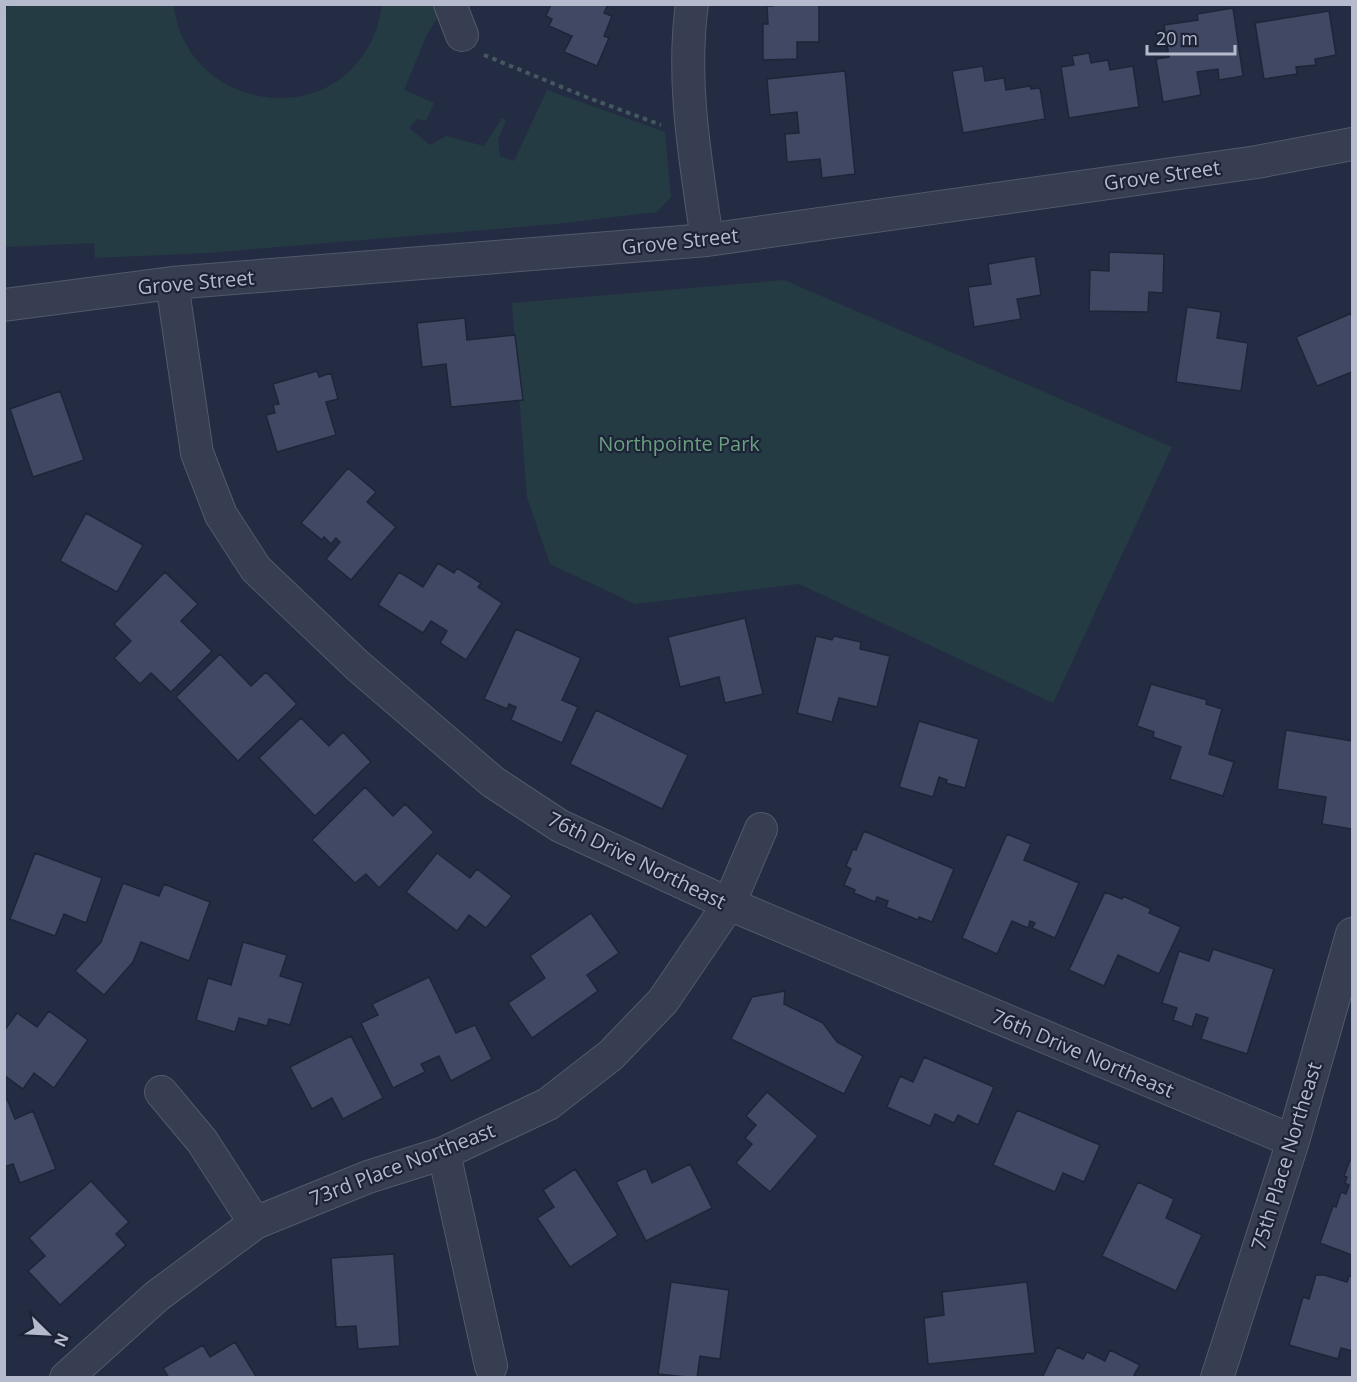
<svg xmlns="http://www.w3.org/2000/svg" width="1357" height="1382" font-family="'Open Sans',sans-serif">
<rect width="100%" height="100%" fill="#232c42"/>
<path fill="#253b43" d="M 9,5 L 174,5 C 175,24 184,44 196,59 C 236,109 321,113 360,59 C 373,43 379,25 382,5 L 440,5 L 442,11 L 427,34 L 404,90 L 434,103 L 426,121 L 417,119 L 409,128 L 430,145 L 446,136 L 484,146 L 502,118 L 506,120 L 498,140 L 500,156 L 514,161 L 547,90 L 665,132 L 671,197 L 657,212 L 555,224 L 207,253 L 95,258 L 94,243 L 5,247 L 4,11 Z
M 784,280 L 1172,447 L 1053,703 L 799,584 L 635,604 L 550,564 L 527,497 L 512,303 Z"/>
<path fill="#404863" stroke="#1f2539" stroke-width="1.5" d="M 551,4 L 608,4 L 604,13 L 612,16 L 604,36 L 609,38 L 597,66 L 564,52 L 572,36 L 549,26 L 552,19 L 546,16 Z
M 773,4 L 819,4 L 819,42 L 797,42 L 797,59 L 763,60 L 763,24 L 768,24 L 767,6 L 773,6 Z
M 1233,8 L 1243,76 L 1219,80 L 1218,69 L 1197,72 L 1201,95 L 1163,102 L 1156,59 L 1169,57 L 1164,25 L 1198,20 L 1197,14 Z
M 1329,11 L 1336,55 L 1315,59 L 1316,65 L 1296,67 L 1297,74 L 1264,79 L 1255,23 Z
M 1089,53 L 1091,63 L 1108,60 L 1110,70 L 1133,66 L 1139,107 L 1069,118 L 1061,67 L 1074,65 L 1072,56 Z
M 983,66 L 985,81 L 1004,78 L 1006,90 L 1030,86 L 1031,89 L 1040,88 L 1045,119 L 963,133 L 952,71 Z
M 845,71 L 855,174 L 822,178 L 820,159 L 787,162 L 785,134 L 799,133 L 797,112 L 770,115 L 767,79 Z
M 1109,252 L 1164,254 L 1163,293 L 1149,292 L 1148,312 L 1089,311 L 1090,270 L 1109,271 Z
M 1035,256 L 1041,295 L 1017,299 L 1021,319 L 974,327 L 968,287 L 991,284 L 988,264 Z
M 1187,307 L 1221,312 L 1217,338 L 1248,343 L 1241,391 L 1176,382 Z
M 1352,313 L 1352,372 L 1317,386 L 1296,337 Z
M 465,318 L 467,340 L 515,335 L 523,400 L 451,407 L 446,364 L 422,367 L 417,323 Z
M 317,371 L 319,377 L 331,373 L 338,399 L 326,402 L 336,435 L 277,452 L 266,415 L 275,413 L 273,405 L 279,404 L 273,384 Z
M 60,391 L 84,460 L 33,477 L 10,409 Z
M 348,468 L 376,492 L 367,502 L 396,527 L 351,580 L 326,559 L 340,542 L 336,538 L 331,544 L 324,537 L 322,540 L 301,523 Z
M 86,513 L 143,545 L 117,592 L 60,561 Z
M 438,563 L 454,573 L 457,568 L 481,583 L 478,587 L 502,603 L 466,660 L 440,643 L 447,631 L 431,621 L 423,633 L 378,605 L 399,572 L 423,587 Z
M 165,572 L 198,604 L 181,621 L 212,651 L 171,692 L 151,673 L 140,684 L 114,658 L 131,641 L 114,624 Z
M 745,618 L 763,694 L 725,703 L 719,677 L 680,687 L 668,637 Z
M 516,629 L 581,658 L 562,700 L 578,707 L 562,743 L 511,720 L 516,707 L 509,704 L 507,709 L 484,699 Z
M 816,636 L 832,640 L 834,636 L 861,642 L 860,649 L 890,656 L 877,707 L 839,698 L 832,722 L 797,713 Z
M 220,654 L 251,686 L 266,672 L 297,704 L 238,761 L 176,697 Z
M 1151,684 L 1207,700 L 1206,704 L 1222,709 L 1209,754 L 1234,762 L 1223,796 L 1170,779 L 1181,747 L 1153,737 L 1154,732 L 1137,726 Z
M 596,710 L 688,755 L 662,809 L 570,764 Z
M 301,718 L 329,746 L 343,732 L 371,762 L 315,816 L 259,758 Z
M 919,721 L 979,739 L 965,788 L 946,783 L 947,780 L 939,777 L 933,797 L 899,787 Z
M 1286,730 L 1352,741 L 1352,829 L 1322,824 L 1326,797 L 1277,789 Z
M 365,787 L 393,816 L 405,804 L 434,832 L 379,888 L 366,874 L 355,883 L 312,840 Z
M 864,831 L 954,869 L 932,922 L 919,917 L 918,920 L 886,907 L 888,901 L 877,897 L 875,902 L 854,893 L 855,890 L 844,885 L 851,869 L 846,866 L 853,849 L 856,850 Z
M 1007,834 L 1031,844 L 1024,860 L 1079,883 L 1055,938 L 1032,928 L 1035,923 L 1030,921 L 1028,928 L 1012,921 L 997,954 L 962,938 Z
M 35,853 L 102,878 L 86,923 L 64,914 L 55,936 L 10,919 Z
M 437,853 L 470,878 L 477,869 L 512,896 L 486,928 L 469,915 L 457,931 L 406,892 Z
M 123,883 L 159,896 L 164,884 L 210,902 L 189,961 L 141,942 L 133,962 L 104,995 L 75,971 L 101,942 Z
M 1105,892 L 1122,899 L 1123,896 L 1151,909 L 1149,913 L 1181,927 L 1159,974 L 1118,955 L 1104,986 L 1069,970 Z
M 591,913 L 619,953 L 587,975 L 598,991 L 532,1038 L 508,1003 L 545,978 L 530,956 Z
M 243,942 L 287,955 L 280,976 L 303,983 L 290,1025 L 269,1019 L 267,1026 L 239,1018 L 235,1032 L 196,1020 L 208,978 L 231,985 Z
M 1213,949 L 1274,969 L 1247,1054 L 1201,1039 L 1208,1018 L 1196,1014 L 1192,1027 L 1173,1020 L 1177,1008 L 1162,1003 L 1179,951 L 1209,961 Z
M 429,977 L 456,1033 L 475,1025 L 492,1059 L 451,1081 L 439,1056 L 421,1064 L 425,1072 L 393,1088 L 361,1023 L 378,1015 L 372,1004 Z
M 785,991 L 784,1004 L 823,1023 L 837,1042 L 863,1056 L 844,1094 L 731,1039 L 752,997 Z
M 49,1011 L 88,1040 L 54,1088 L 34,1073 L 23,1089 L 4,1075 L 4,1031 L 17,1013 L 37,1027 Z
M 351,1036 L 383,1098 L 343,1119 L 332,1098 L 312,1109 L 290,1067 Z
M 924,1057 L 994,1087 L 978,1125 L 958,1115 L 954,1123 L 935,1114 L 930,1126 L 887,1107 L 900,1076 L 913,1082 Z
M 767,1092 L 818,1136 L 770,1192 L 736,1163 L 752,1144 L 745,1138 L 756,1125 L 746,1116 Z
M 7,1099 L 15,1119 L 33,1111 L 56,1169 L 20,1183 L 13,1164 L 4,1167 L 4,1100 Z
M 1017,1110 L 1100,1145 L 1084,1182 L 1063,1173 L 1055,1192 L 993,1165 Z
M 1350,1160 L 1352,1160 L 1352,1255 L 1320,1243 L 1333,1206 L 1336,1207 L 1341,1192 L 1346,1194 L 1349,1185 L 1345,1183 L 1347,1177 L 1344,1176 Z
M 690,1164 L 712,1208 L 646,1241 L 616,1182 L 646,1168 L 652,1183 Z
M 575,1169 L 618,1235 L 570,1267 L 537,1218 L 554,1207 L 543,1190 Z
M 91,1181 L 129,1222 L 116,1234 L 126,1245 L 60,1305 L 28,1271 L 45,1256 L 29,1238 Z
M 1138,1182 L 1174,1199 L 1166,1218 L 1202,1235 L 1176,1291 L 1102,1256 Z
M 394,1254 L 400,1346 L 358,1349 L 356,1326 L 336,1327 L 331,1258 Z
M 1316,1275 L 1324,1275 L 1347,1282 L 1349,1276 L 1352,1277 L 1352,1351 L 1341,1348 L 1338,1359 L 1289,1345 L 1303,1297 L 1309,1299 Z
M 671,1282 L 729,1290 L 720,1359 L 700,1356 L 697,1378 L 658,1374 Z
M 1027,1282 L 1035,1353 L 928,1364 L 924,1318 L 944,1315 L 942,1292 Z
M 235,1342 L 257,1378 L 169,1378 L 163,1368 L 203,1345 L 210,1357 Z
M 1057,1347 L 1083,1359 L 1087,1352 L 1105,1361 L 1110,1350 L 1140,1365 L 1134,1375 L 1138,1378 L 1042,1378 Z"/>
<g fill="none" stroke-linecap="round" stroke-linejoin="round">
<defs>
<path id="minor" d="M 450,4 L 462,35
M 692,4 C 681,83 696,162 707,240
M 172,283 L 197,453 L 221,515 L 256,569 L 358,666 L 493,782 L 560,826 L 729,904 L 1293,1141
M 4,305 L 172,283 L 707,240 L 1257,162 L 1352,144
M 161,1092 L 202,1141 L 255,1223
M 444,1153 L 491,1366
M 66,1378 L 157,1296 L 255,1223 L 368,1177 L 444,1153 L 548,1104 L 611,1055 L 663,1001 L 729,904 L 761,829
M 1217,1378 L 1293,1141 L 1352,934"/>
</defs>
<use href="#minor" stroke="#53596c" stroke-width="34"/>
<path stroke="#445860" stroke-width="4" stroke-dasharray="4.5 4.5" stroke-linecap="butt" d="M 484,55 L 586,97 L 661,125"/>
<use href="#minor" stroke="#383e52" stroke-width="32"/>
</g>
<g text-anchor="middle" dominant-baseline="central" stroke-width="4.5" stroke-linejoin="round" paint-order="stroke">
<g font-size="20" fill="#b5bacc" stroke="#1d2337">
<text transform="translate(1162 175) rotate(-8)">Grove Street</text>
<text transform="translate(680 241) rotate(-6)">Grove Street</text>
<text transform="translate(196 282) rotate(-5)">Grove Street</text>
<text transform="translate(637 860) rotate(26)">76th Drive Northeast</text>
<text transform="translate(1083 1053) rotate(23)">76th Drive Northeast</text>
<text transform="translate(1286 1156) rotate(-73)">75th Place Northeast</text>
<text transform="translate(402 1164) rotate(-21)">73rd Place Northeast</text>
</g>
<g font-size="20" fill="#6a9f7f" stroke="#1d2337">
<text x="679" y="443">Northpointe Park</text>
</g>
</g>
<rect width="1357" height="1382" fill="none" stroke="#b5bacc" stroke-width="12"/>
<g transform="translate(48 1334) rotate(114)" stroke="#1d2337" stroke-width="4.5" paint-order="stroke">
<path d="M0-4.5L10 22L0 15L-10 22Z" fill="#b5bacc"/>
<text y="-9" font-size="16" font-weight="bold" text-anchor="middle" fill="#b5bacc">N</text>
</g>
<path d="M1147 45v9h88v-9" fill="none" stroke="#b5bacc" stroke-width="3"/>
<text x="1156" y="45" font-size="18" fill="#b5bacc" stroke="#1d2337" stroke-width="4.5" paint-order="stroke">20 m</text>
</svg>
